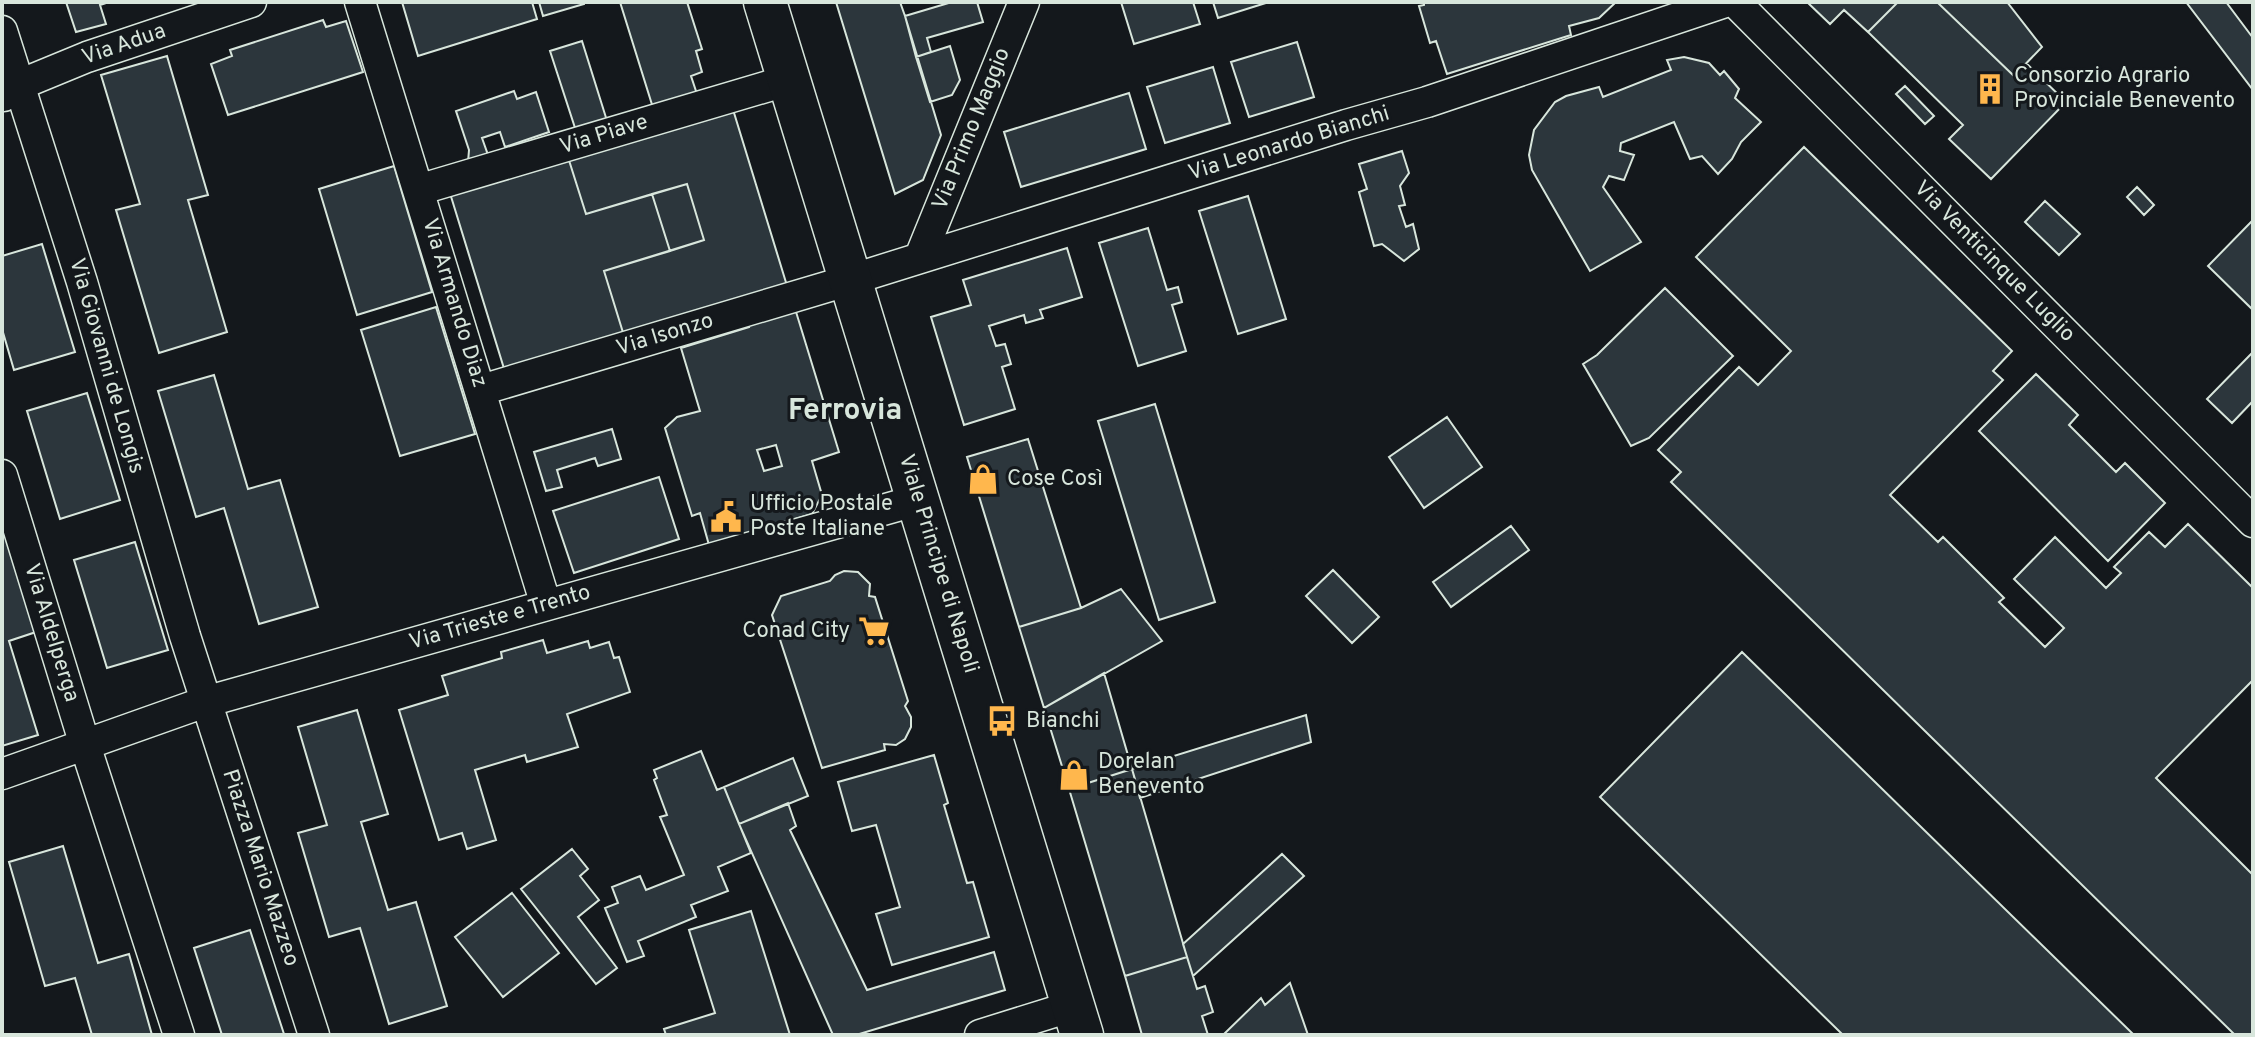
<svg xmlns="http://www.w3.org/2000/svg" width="2255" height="1037" font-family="Overpass,sans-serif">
<rect width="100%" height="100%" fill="#14181c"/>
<path fill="#2c363c" stroke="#d8e6dc" stroke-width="2" fill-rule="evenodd" d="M 66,2 L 109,2 L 100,5 L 106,24 L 76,32 Z
M 402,2 L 532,2 L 537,19 L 418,56 Z
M 539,2 L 584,2 L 584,4 L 543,16 Z
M 620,2 L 687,2 L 702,49 L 696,51 L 702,72 L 691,76 L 698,97 L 654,111 Z
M 836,2 L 900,2 L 905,16 L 941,135 L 923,180 L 895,194 Z
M 952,2 L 977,2 L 983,22 L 927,38 L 931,52 L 916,57 L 905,16 Z
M 1121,2 L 1193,2 L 1200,24 L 1134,44 Z
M 1213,2 L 1269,2 L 1218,18 Z
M 1424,2 L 1616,2 L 1599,18 L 1569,26 L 1571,35 L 1447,74 L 1436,41 L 1430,43 L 1419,6 L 1424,5 Z
M 1807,2 L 1898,2 L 1868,32 L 1844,10 L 1830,24 Z
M 1898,2 L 1937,2 L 2014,76 L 2027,64 L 2066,102 L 1991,179 L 1949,139 L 1963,125 L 1868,32 Z
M 1937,2 L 2007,2 L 2042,47 L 2014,76 Z
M 2186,2 L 2226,2 L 2253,38 L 2253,90 Z
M 323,20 L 326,27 L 346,21 L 363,72 L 228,115 L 211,64 L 232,56 L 230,50 Z
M 582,41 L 608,124 L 577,134 L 550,51 Z
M 1297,42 L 1314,97 L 1249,117 L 1231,62 Z
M 950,46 L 960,80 L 952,95 L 930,102 L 916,57 Z
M 167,56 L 208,195 L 188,200 L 227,332 L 159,353 L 116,210 L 140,204 L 101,75 Z
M 1684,57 L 1709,63 L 1720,75 L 1724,71 L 1739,89 L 1735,98 L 1761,122 L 1741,142 L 1732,159 L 1718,174 L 1702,156 L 1690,159 L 1674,122 L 1621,143 L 1620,151 L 1634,155 L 1624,180 L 1609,176 L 1603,187 L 1641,242 L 1590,271 L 1532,170 L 1529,155 L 1534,130 L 1555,102 L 1566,96 L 1599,87 L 1603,97 L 1671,70 L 1667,60 Z
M 1213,67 L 1230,123 L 1165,143 L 1147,87 Z
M 1905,86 L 1934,116 L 1925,124 L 1896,94 Z
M 514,91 L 517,99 L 536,92 L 549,132 L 505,147 L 500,132 L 482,138 L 488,155 L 468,162 L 469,150 L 456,111 Z
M 1129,93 L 1146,149 L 1021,187 L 1004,132 Z
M 731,103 L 788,289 L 625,339 L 604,271 L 704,240 L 687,184 L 586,214 L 567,154 Z
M 1804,147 L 2012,351 L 1993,371 L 2003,380 L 1890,495 L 1938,542 L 1943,537 L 2004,598 L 1999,602 L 2045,647 L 2064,628 L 2014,579 L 2055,537 L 2106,588 L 2121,573 L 2114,567 L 2149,532 L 2165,547 L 2188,524 L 2253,588 L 2253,680 L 2156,778 L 2253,875 L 2253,1035 L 2235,1035 L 1671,482 L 1681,472 L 1658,450 L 1739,367 L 1758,385 L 1791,351 L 1696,257 Z
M 1402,151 L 1409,173 L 1400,186 L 1405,205 L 1399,206 L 1406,227 L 1413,224 L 1419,249 L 1404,261 L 1382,244 L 1374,246 L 1359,192 L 1367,189 L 1359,164 Z
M 567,154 L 586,214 L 652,194 L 670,251 L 604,271 L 625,339 L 506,375 L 449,190 Z
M 394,166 L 432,292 L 357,315 L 319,189 Z
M 687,184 L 704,240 L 670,251 L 652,194 Z
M 2137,187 L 2154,205 L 2144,215 L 2127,197 Z
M 1248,196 L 1286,319 L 1238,334 L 1199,211 Z
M 2045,201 L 2080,234 L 2059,255 L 2025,222 Z
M 2253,220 L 2253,310 L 2208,266 Z
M 1148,228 L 1167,290 L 1178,287 L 1182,302 L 1172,305 L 1186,351 L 1138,366 L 1099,243 Z
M 42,244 L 75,352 L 14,370 L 2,329 L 2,256 Z
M 1067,248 L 1082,297 L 1040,310 L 1043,318 L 1026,323 L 1024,315 L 989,326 L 996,346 L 1005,344 L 1011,364 L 1002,367 L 1015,409 L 964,425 L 931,317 L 971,305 L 963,280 Z
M 1665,288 L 1733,356 L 1649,438 L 1631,446 L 1583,364 L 1597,355 Z
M 793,302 L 839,452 L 812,461 L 822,495 L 812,514 L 709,545 L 700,513 L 692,516 L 665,428 L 677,417 L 700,411 L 681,348 L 749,327 L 746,317 ZM 776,445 L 782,466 L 764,471 L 757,450 Z
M 436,307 L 475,434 L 400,456 L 361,330 Z
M 2253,352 L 2253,401 L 2232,423 L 2207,399 Z
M 2036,374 L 2078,415 L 2069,425 L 2116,472 L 2125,463 L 2165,503 L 2108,561 L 1979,431 Z
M 214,375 L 248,489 L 280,480 L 318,607 L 259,624 L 224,508 L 196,517 L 158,391 Z
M 87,393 L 120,500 L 60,519 L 27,411 Z
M 1155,404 L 1215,602 L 1159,620 L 1098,421 Z
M 1447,417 L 1482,467 L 1424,508 L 1389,457 Z
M 612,429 L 621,459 L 598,466 L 595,458 L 557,470 L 562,487 L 546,491 L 534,452 Z
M 1028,439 L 1081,608 L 1019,627 L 967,457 Z
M 659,477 L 679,539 L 574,573 L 553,511 Z
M 7,526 L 39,631 L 9,641 L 38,735 L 2,746 L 2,528 Z
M 1511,526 L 1529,550 L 1451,607 L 1433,582 Z
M 135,542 L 168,650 L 107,668 L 74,560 Z
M 1333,570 L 1379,617 L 1352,643 L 1306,596 Z
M 844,571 L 858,572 L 870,584 L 869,596 L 875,597 L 908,701 L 905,706 L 911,717 L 911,727 L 905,739 L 896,745 L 884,744 L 885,750 L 822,768 L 772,615 L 781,596 L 830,581 L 835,575 Z
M 1121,589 L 1162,641 L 1044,708 L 1019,627 L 1081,608 Z
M 543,640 L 547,653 L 588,641 L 590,648 L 609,642 L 614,658 L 619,657 L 630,692 L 567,714 L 578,747 L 527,762 L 525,755 L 475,770 L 496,840 L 467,849 L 462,833 L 439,840 L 399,710 L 448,695 L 442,676 L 502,658 L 501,652 Z
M 1742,652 L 2134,1035 L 1843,1035 L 1600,797 Z
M 1104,673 L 1132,769 L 1069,789 L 1044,708 Z
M 357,710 L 388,814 L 361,822 L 388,910 L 416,902 L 447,1006 L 389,1024 L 360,928 L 329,937 L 298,833 L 327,825 L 298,727 Z
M 1306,715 L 1311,742 L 1140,798 L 1132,769 Z
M 701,751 L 717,790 L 724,787 L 751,853 L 718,867 L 728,891 L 691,905 L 696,917 L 638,941 L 644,956 L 627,962 L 605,908 L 618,903 L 612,887 L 640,876 L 646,890 L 684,875 L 660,817 L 667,815 L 654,780 L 657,778 L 654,770 Z
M 934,755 L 948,803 L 944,805 L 967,883 L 973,882 L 989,937 L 892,965 L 876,914 L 900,907 L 876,825 L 852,831 L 838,782 Z
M 793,758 L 808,796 L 739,824 L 724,787 Z
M 1132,769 L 1187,957 L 1125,976 L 1069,789 Z
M 788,803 L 796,826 L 790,830 L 867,990 L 994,952 L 1005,990 L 856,1035 L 833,1035 L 739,824 Z
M 63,846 L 98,963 L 129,954 L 152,1035 L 92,1035 L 75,978 L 45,986 L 9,862 Z
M 572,849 L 588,869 L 580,876 L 599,900 L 578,917 L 617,968 L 596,984 L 521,889 Z
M 1282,854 L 1304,876 L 1193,976 L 1183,944 Z
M 512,893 L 559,953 L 503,997 L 455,937 Z
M 751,911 L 790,1035 L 666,1035 L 664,1029 L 715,1013 L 689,930 Z
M 250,930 L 284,1034 L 281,1035 L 222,1035 L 194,948 Z
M 1187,957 L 1197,989 L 1205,986 L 1213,1012 L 1202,1016 L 1208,1035 L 1142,1035 L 1125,976 Z
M 1290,983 L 1308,1035 L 1223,1035 L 1261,998 L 1265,1005 Z"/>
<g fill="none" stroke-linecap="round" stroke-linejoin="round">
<defs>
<path id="street" d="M 360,2 L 546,605
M 1735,2 L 2253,522
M 2,31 L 82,282 L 185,636 L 314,1035
M 4,96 L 19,85 L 87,57 L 251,2
M 418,190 L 789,80
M 920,257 L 1024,2
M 481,390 L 850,280 L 1346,125 L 1427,102 L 1725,2
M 2,475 L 85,745 L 179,1035
M 2,774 L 205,702 L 918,500
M 980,1035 L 1073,1006"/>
<path id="secondary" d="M 765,2 L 1082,1035"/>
</defs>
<use href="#street" stroke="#d8e6dc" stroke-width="33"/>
<use href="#secondary" stroke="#d8e6dc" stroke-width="45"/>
<use href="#street" stroke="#14181c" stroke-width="30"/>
<use href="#secondary" stroke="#14181c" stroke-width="42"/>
</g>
<defs>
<symbol id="building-bare" viewBox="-9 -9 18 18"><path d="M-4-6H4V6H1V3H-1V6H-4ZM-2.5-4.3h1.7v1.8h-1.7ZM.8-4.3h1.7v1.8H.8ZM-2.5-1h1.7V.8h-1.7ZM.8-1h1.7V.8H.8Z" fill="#ffb74d" stroke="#14181c" stroke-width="2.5" paint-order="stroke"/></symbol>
<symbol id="shop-bare" viewBox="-9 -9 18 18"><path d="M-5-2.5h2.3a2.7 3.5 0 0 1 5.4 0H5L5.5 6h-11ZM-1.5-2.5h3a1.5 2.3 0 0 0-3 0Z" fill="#ffb74d" stroke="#14181c" stroke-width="2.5" paint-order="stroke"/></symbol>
<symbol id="civic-bare" viewBox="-9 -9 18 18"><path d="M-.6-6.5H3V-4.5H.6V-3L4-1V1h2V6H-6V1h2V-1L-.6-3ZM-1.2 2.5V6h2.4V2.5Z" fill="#ffb74d" stroke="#14181c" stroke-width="2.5" paint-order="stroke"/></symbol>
<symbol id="supermarket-bare" viewBox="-9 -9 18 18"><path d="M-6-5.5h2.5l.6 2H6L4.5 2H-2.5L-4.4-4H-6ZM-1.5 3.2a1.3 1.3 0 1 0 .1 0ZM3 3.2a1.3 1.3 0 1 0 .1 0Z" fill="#ffb74d" stroke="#14181c" stroke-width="2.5" paint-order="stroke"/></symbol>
<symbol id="bus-bare" viewBox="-9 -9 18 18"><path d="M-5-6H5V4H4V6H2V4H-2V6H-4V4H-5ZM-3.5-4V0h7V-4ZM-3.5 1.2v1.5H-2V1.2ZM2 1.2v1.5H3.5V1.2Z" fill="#ffb74d" stroke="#14181c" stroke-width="2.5" paint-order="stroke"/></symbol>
</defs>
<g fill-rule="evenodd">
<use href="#building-bare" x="1968" y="67" width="44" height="44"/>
<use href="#shop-bare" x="961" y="457" width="44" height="44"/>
<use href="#civic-bare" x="704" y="495" width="44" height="44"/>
<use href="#supermarket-bare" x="852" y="609" width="44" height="44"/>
<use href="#bus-bare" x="980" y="699" width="44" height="44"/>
<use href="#shop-bare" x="1052" y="753" width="44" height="44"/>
</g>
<g text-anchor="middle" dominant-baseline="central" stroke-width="6" stroke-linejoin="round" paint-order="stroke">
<g font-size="22" fill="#d8e6dc" stroke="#14181c">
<text transform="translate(124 45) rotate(-19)">Via Adua</text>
<text transform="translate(972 129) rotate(-68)">Via Primo Maggio</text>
<text transform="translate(604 135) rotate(-17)">Via Piave</text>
<text transform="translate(1289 144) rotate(-17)">Via Leonardo Bianchi</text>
<text transform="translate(1994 262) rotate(45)">Via Venticinque Luglio</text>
<text transform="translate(454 303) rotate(73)">Via Armando Diaz</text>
<text transform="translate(665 335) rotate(-17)">Via Isonzo</text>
<text transform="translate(106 366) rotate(74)">Via Giovanni de Longis</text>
<text transform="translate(938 564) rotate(73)">Viale Principe di Napoli</text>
<text transform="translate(500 618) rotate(-16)">Via Trieste e Trento</text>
<text transform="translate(51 633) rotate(73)">Via Aldelperga</text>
<text transform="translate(260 868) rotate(72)">Piazza Mario Mazzeo</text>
</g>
<g font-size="22" fill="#d8e6dc" stroke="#14181c" text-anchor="start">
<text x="2014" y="76">Consorzio Agrario<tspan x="2014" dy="25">Provinciale Benevento</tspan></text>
<text x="1007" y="479">Cose Così</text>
<text x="750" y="504">Ufficio Postale<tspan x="750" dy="25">Poste Italiane</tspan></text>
<text x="850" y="631" text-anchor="end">Conad City</text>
<text x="1026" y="721">Bianchi</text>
<text x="1098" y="762">Dorelan<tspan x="1098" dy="25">Benevento</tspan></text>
</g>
<g font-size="30" font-weight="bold" fill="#d8e6dc" stroke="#14181c">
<text x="845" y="411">Ferrovia</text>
</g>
</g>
<rect width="2255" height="1037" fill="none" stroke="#d8e6dc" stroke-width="8"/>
</svg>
